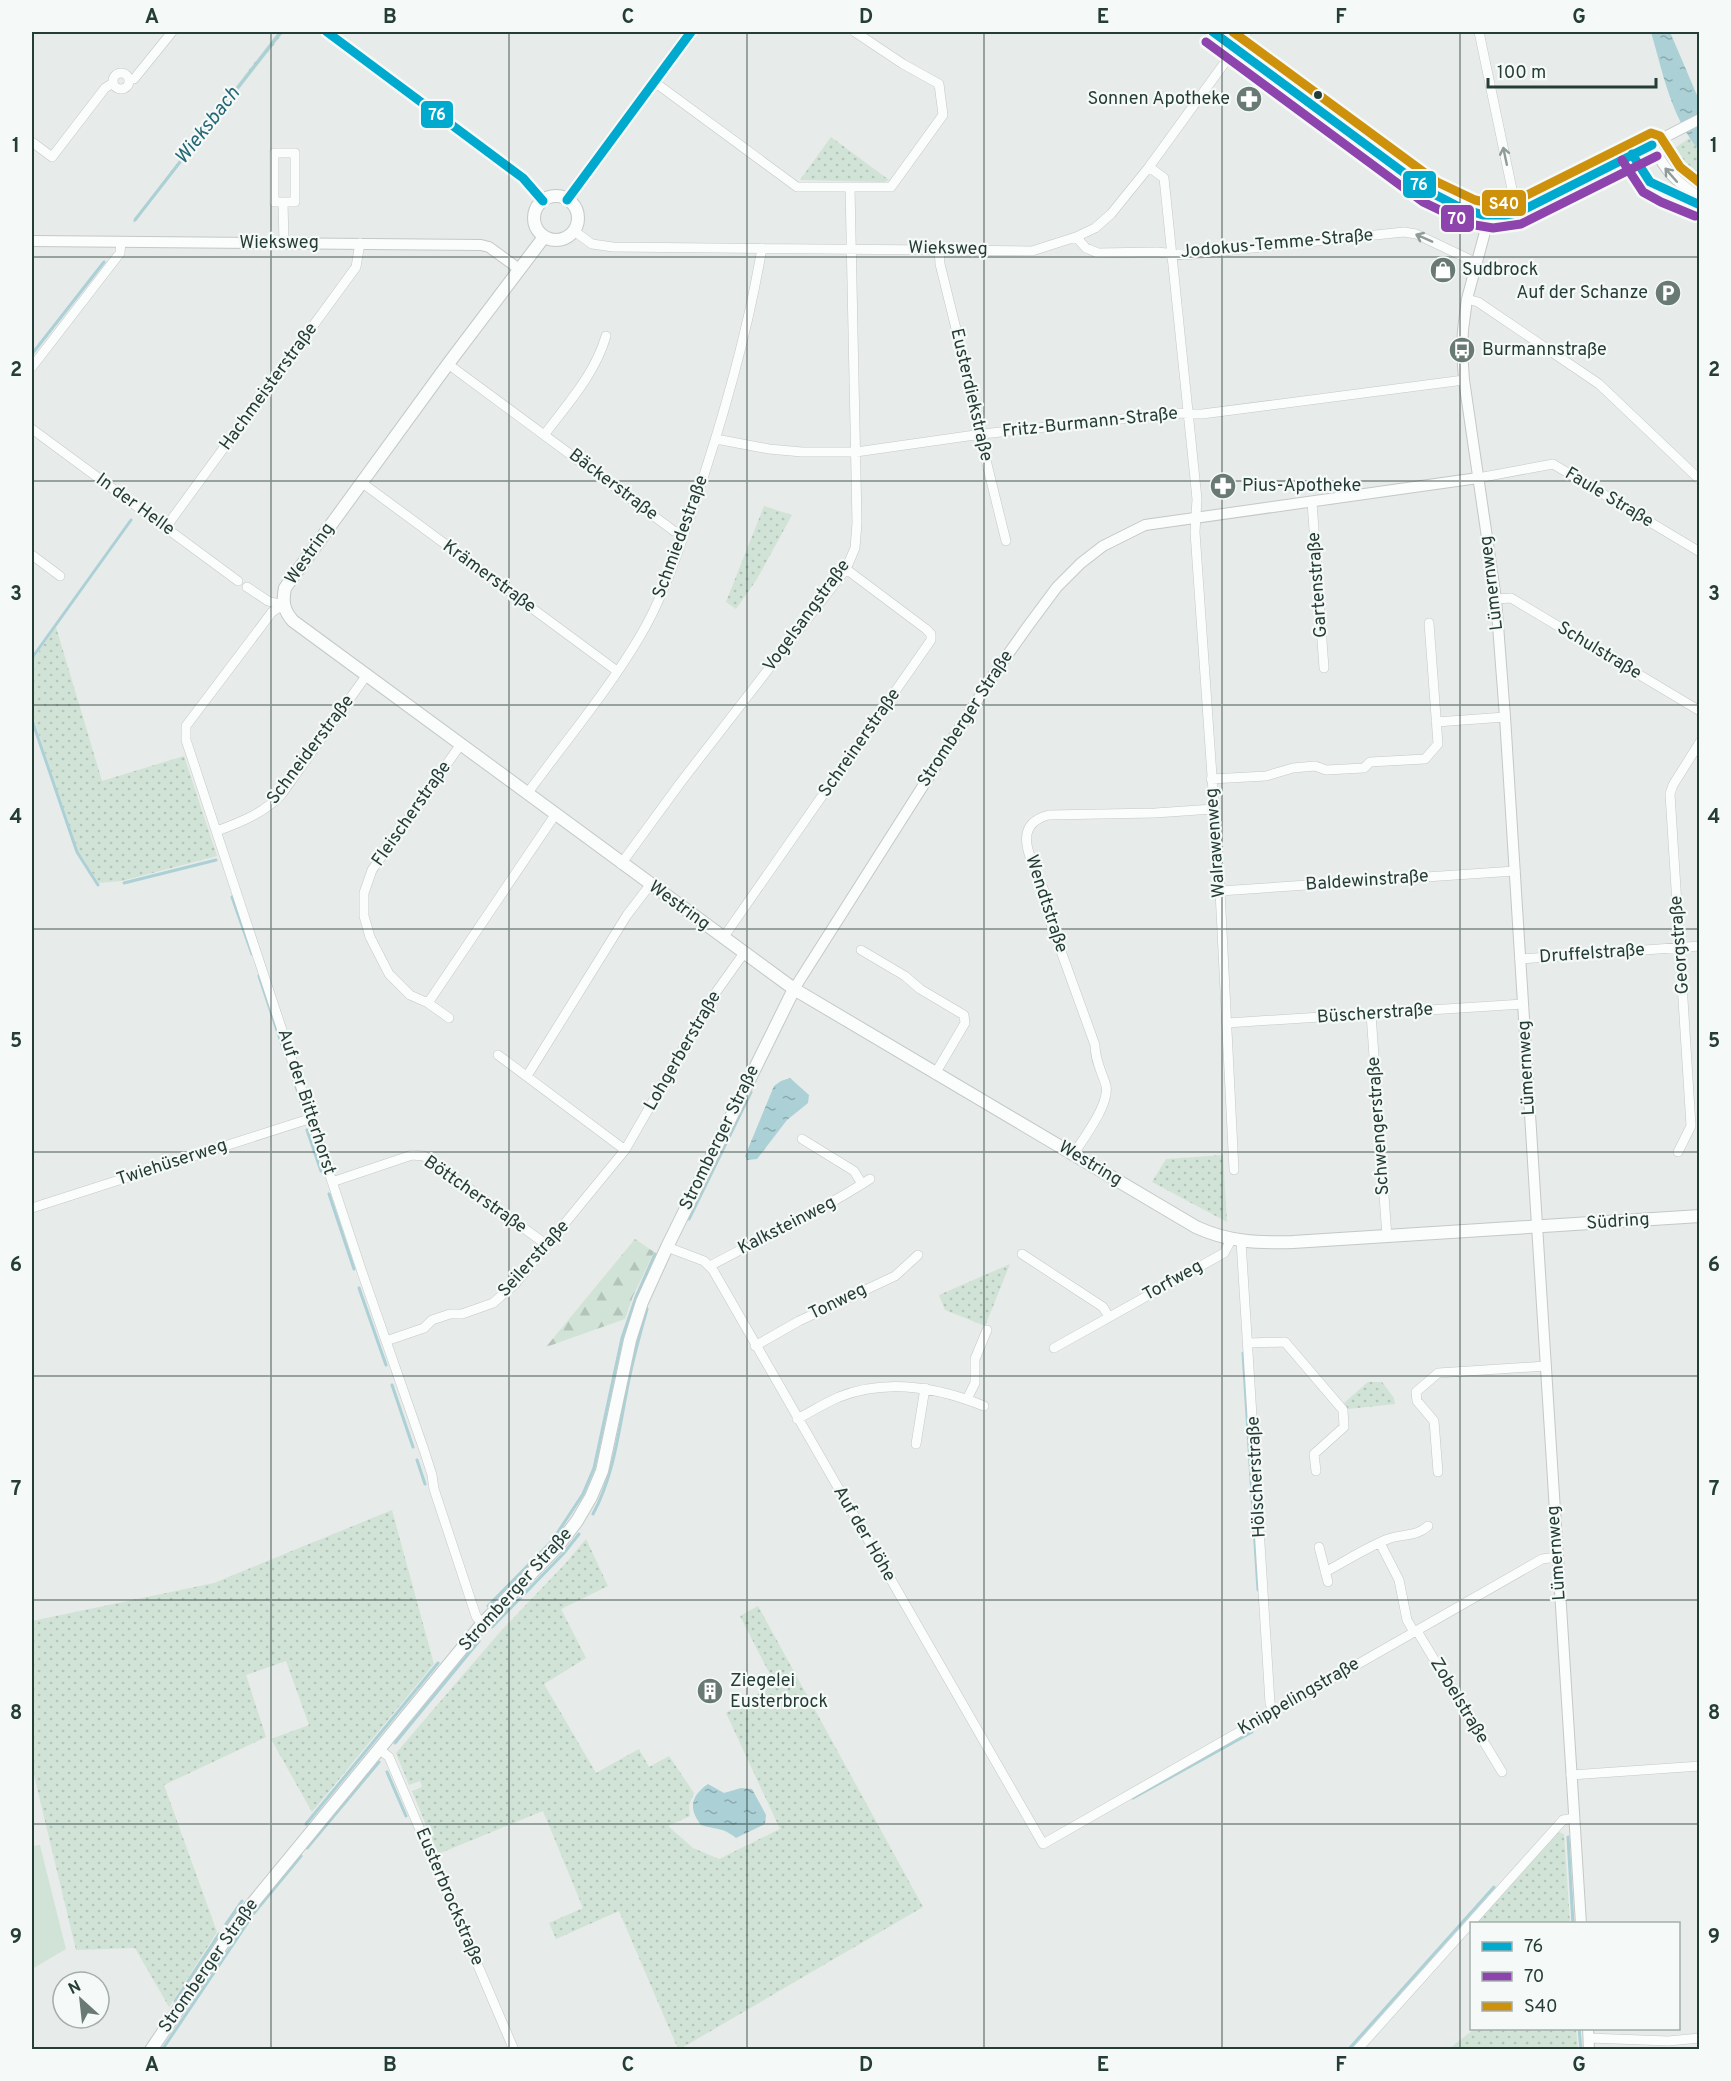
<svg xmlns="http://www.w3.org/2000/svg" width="1731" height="2081" font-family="Overpass,sans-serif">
<defs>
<pattern id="grass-dots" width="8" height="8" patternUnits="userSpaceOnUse" patternTransform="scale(1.5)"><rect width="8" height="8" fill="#d1e3d6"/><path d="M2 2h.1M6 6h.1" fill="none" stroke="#b3c4b8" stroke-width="1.8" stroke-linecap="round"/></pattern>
<pattern id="forest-firs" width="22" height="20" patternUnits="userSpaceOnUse" patternTransform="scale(1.5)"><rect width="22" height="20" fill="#d1e3d6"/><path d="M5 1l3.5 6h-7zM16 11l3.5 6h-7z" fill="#b3c4b8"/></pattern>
<pattern id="water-ripples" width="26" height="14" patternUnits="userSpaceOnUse" patternTransform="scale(1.5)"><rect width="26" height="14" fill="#abd0d5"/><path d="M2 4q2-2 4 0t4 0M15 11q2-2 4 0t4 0" fill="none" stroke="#8baaae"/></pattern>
</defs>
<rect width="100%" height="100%" fill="#e7ebe9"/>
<path fill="url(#grass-dots)" d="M 278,32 L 284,32 L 133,224 L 134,219 Z
M 1699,132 L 1699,180 C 1684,170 1675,169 1673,149 Z
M 831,137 L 889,180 L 884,182 L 800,180 Z
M 764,506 L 792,515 L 757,579 L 736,609 L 726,602 Z
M 56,627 L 102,781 L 184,756 L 217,856 L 122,881 L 99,883 L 78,851 L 32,714 L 32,661 Z
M 1223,1155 L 1227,1222 L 1152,1182 L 1166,1159 Z
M 1010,1264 L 985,1326 L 945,1310 L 939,1295 Z
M 1368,1382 L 1382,1382 L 1394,1398 L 1395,1404 L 1348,1409 L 1344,1403 Z
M 392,1510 L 434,1664 L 312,1812 L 271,1739 L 309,1725 L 286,1661 L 246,1675 L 266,1737 L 164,1785 L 217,1932 L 169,2007 L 135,1948 L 76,1950 L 32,1767 L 32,1621 L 214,1583 Z
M 586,1539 L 608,1586 L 561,1609 L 586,1658 L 544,1684 L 596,1773 L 639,1749 L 649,1767 L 669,1756 L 694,1793 L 689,1805 L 690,1816 L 668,1826 L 693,1848 L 719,1859 L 780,1829 L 726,1713 L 775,1684 L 740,1616 L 758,1606 L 923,1907 L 680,2049 L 678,2049 L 619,1911 L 556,1939 L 549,1923 L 583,1908 L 543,1811 L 438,1854 L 412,1791 L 422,1787 L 420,1781 L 409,1785 L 396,1753 L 500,1632 L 565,1564 Z
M 1559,1832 L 1564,1834 L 1570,1923 L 1481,1924 L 1478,1920 Z
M 1472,2029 L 1576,2029 L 1578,2049 L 1449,2049 L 1473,2030 Z"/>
<path fill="url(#forest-firs)" d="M 635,1239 L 654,1252 L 633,1296 L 625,1319 L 546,1347 Z"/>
<path fill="#d1e3d6" d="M 40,1845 L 66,1949 L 32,1969 L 32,1846 Z"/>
<path fill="url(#water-ripples)" d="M 1651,32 L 1670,32 L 1699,100 L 1699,150 C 1671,117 1663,73 1651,32 Z
M 790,1078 L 809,1095 L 808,1103 L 787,1120 L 757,1159 L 747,1160 L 745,1156 L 774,1086 L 781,1081 Z
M 708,1784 L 724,1793 L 741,1788 L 752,1789 L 766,1815 L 765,1824 L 736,1838 C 723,1827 716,1830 701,1825 C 688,1808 691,1796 708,1784 Z"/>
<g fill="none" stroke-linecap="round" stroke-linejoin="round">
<path stroke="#abd0d5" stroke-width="3" d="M 135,220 L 281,32
M 32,354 L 104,262
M 32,658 L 131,520
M 32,720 L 77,852 L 98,885
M 124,883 L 216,860
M 232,897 L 252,954
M 259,976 L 286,1057
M 294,1080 L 302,1105
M 307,1130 L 321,1171
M 329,1194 L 354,1269
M 689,1219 L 751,1092
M 359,1288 L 386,1365
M 1243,1353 L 1258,1590
M 392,1385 L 413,1447
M 417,1460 L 425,1484
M 593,1514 C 613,1477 618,1436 626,1395 C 631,1366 639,1337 647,1309
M 488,1606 L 552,1541 L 583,1494 L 594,1468 L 622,1338 L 636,1297 L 655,1254
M 492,1627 L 564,1553 L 579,1534
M 395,1743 L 479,1641
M 387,1772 L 406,1816
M 1133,1798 L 1252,1732
M 306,1824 L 438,1663
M 1568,1837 L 1573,1924
M 307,1848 L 379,1762
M 254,1913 L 301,1856
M 226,1924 L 242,1901
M 175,2001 L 219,1934
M 1579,2028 L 1581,2050
M 162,2050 L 248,1922
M 1348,2050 L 1494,1887"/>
<defs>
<path id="minor" d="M 327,32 L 523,178 L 543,201
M 1479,32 L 1517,213
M113 81a8 8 0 1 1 16 0a8 8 0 1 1-16 0Z
M 129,79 L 134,79 L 172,32
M 653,81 L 797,187 L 891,187 L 943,115 L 939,84 L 903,64 L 855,32
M 32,142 L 52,157 L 105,88 L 113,83
M 274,153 L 295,153 L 295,202 L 274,202 Z
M 1149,167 L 1164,178 L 1197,499 L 1195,532 L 1220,891 L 1234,1170
M 283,202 L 284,243
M 574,231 L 592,244 L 613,247 L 1032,251 L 1076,237 L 1095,228 L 1111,214 L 1149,167 L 1247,32
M 1076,237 L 1086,248 L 1098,253 L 1157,252 L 1185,255 L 1404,232 L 1416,234 L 1477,263
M 939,249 L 940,264 L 982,434 L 983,448 L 1006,541
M 1467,299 L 1478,302 L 1599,384 L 1700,480
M 448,364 L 674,531 L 684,534
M 32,367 L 120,253 L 121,242
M 32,429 L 238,581
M 545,434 C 568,403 595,374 606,336
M 716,439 L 769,449 L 802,452 L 856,452 L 982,434 L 1177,413 L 1202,414 L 1464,380
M 1478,478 L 1553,464 L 1700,552
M 361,482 L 617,671
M 1312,502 L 1324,668
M 166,527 L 356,267 L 360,243
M 32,555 L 60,576
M 247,587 L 268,601 L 283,605
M 1496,599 L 1511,598 L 1700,711
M 283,605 L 272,612 L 186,726 L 186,740 L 363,1275 L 424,1450 L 432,1475 L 434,1489 L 476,1616 L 482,1624
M 1436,722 L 1505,717
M 1211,779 L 1266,776 L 1293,768 L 1315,766 L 1326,770 L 1364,768 L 1370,762 L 1425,759 L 1438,744 L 1429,623
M 527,794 C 564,743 607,692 639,638 C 663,598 678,552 693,508 C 722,423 747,336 762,248
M 217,831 C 241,822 262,814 281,795 L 366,676
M 621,864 L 681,782 L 846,569 L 855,548 L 857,523 L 850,187
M 1220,891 L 1515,871
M 723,938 L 931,640 L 931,634 L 926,629 L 846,569
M 861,950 L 905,976 L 920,989 L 964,1015 L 965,1023 L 935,1074
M 1520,959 L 1700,946
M 428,1003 L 555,815
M 1371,1014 L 1387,1237
M 449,1018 L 428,1003 L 410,995 L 389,974 L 370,937 L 364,916 L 364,893 L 372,870 L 461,744
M 1227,1023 L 1523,1004
M 498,1055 L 625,1150
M 527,1076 L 627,915 L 650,885
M 802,1139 L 854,1171 L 862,1184
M 1678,1152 L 1691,1126 L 1670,794 L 1673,785 L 1700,742
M 1073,1155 C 1083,1139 1110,1104 1106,1086 C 1102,1071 1095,1062 1095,1045 L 1049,918 C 1049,912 1049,905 1047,899 C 1039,871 1004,826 1049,815 L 1155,813 L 1213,809
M 332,1182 L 412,1155 L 424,1156 L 547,1245
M 32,1208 L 312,1118
M 1241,1241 L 1270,1703 L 1273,1712
M 667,1247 L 704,1261 L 713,1270 L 1043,1844 L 1542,1559 L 1557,1557
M 1022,1254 L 1103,1307 L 1109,1317
M 710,1266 C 764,1237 819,1212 870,1179
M 386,1341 L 424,1328 L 432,1320 L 450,1314 L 462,1314 L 493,1303 L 515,1284 L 625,1150 L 714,995 L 744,953
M 1249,1343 L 1285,1342 L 1343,1410 L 1344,1427 L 1314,1454 L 1316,1471
M 755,1346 L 799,1321 L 895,1276 L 918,1255
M 1054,1348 L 1224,1253 L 1231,1240
M 967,1399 L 975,1383 L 975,1359 L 987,1330
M 797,1419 C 811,1412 825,1403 839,1397 C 887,1378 937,1387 984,1406
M 916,1444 L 925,1388
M 1438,1472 L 1434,1421 L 1417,1401 L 1416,1392 L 1438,1373 L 1546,1366
M 1380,1543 L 1399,1580 L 1407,1620 L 1414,1632
M 1319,1547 L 1328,1582
M 1325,1572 C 1346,1561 1367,1547 1388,1539 C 1404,1533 1414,1538 1428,1526
M 1417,1631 L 1502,1772
M 379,1749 L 389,1757 L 514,2050
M 1571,1775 L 1700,1766
M 1589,2038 L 1668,2041 L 1700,2038
M 1357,2050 L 1563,1820 L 1574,1818"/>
<path id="tertiary" d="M 1213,32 L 1430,192 C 1458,208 1485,222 1517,213 L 1700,119
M 1652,145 C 1667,173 1673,179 1700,198
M 1632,154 L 1650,182 L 1666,191 L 1700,205
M 1489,217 L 1467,299 L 1463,330 L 1462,350 L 1464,380 L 1496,599 L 1505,717 L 1581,1924
M 32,241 L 481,245 L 489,247 L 519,269
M 794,989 L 994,674 L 1028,626 L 1057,587 L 1081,563 L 1103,546 L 1145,525 L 1478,478
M 1588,2028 L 1589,2050"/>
<path id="secondary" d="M534 218a22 22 0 1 1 44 0a22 22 0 1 1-44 0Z
M 567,200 L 691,32
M 544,237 L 448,364 L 285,588 C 282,602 284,611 293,621 L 794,989 L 1196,1227 C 1228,1242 1258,1243 1293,1242 L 1700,1216
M 151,2050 L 238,1921 L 482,1624 L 557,1547 L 577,1521 L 591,1497 L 602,1471 L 630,1340 L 642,1302 L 667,1247 L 794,989"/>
</defs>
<use href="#minor" stroke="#c4c8c6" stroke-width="10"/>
<use href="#tertiary" stroke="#c4c8c6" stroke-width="12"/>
<use href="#secondary" stroke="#c3c9c6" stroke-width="14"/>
<use href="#minor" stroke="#fbfcfc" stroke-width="9"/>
<use href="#tertiary" stroke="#fbfcfc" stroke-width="10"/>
<use href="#secondary" stroke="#fbfcfc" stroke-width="12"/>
<defs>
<path id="bus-1" d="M 327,32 L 523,178 L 543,201
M 1213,32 L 1430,192 L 1461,208 L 1483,215 L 1505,215 L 1517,213 L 1652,145
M 1632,154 L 1650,182 L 1700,205
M 567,200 L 691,32"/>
<path id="bus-2" d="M 1206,42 L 1423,202 L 1469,224 L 1493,228 L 1521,224 L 1657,156
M 1622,160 L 1643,192 L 1661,202 L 1695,216"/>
<path id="bus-3" d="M 1233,32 L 1437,182 L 1475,200 L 1494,204 L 1513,202 L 1651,133 L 1660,136 L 1680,167 L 1700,183"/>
</defs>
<use href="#bus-1" stroke="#f5f9f7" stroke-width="14"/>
<use href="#bus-2" stroke="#f5f9f7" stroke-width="14"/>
<use href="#bus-3" stroke="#f5f9f7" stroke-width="14"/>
<use href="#bus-1" stroke="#00a9ce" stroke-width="9"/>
<use href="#bus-2" stroke="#8e44ad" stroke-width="9"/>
<use href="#bus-3" stroke="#cd910b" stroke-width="9"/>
</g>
<defs><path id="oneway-shaft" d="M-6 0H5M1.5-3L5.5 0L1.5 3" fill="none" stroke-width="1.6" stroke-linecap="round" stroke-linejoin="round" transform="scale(1.5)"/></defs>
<g stroke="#909c9a">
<use href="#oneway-shaft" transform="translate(1505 156) rotate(-102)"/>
<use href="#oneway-shaft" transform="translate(1671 175) rotate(-131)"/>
<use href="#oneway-shaft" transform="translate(1424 238) rotate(-156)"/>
</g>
<path fill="none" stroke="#253d37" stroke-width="1.5" stroke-opacity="0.55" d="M 271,32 L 271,2050M 509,32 L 509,2050M 747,32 L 747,2050M 984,32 L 984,2050M 1222,32 L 1222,2050M 1460,32 L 1460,2050M 32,257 L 1700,257M 32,481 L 1700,481M 32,705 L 1700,705M 32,929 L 1700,929M 32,1152 L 1700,1152M 32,1376 L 1700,1376M 32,1600 L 1700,1600M 32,1824 L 1700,1824"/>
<defs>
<symbol id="pharmacy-disc" viewBox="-11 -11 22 22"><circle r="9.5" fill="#697a75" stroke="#f5f9f7"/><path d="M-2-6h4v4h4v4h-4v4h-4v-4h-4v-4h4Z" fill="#fff"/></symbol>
<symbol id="shop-disc" viewBox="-11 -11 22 22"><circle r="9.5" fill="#697a75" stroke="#f5f9f7"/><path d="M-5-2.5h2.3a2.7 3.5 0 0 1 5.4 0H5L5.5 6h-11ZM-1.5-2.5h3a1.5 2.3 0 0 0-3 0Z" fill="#fff"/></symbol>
<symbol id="parking-disc" viewBox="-11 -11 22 22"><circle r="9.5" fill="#697a75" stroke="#f5f9f7"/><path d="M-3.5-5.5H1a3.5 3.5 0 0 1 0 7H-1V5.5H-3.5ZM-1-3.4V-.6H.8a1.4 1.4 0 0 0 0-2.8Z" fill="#fff"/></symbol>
<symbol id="bus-disc" viewBox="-11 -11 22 22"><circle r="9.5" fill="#697a75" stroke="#f5f9f7"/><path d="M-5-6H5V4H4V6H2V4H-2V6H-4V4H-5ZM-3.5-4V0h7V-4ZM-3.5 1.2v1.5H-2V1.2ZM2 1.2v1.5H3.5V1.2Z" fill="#fff"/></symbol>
<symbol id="building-disc" viewBox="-11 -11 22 22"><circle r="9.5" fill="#697a75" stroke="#f5f9f7"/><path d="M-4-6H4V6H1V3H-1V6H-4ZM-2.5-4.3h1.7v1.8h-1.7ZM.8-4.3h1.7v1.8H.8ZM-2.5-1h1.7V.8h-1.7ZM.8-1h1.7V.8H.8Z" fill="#fff"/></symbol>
</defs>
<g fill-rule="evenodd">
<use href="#pharmacy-disc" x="1234" y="84" width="30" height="30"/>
<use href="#shop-disc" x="1428" y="255" width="30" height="30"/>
<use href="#parking-disc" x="1653" y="278" width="30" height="30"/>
<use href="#bus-disc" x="1447" y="335" width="30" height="30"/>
<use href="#pharmacy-disc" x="1208" y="471" width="30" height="30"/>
<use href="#building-disc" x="695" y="1676" width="30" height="30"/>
</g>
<circle fill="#253d37" stroke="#f5f9f7" stroke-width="2" cx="1318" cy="95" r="5"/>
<g text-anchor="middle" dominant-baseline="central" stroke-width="4.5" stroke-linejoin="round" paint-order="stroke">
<g font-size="18" fill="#253d37" stroke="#f5f9f7" text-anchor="start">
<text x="1230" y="99" text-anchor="end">Sonnen Apotheke</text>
<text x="1462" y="270">Sudbrock</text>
<text x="1648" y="293" text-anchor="end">Auf der Schanze</text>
<text x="1482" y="350">Burmannstraße</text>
<text x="1242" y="486">Pius-Apotheke</text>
<text x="730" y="1681">Ziegelei<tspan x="730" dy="21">Eusterbrock</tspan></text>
</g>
<g font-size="18" fill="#253d37" stroke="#f5f9f7">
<text x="279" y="243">Wieksweg</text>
<text transform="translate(1277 244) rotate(-5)">Jodokus-Temme-Straße</text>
<text transform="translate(948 249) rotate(1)">Wieksweg</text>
<text transform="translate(269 387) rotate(-54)">Hachmeisterstraße</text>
<text transform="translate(971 395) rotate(77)">Eusterdiekstraße</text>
<text transform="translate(1090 423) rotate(-6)">Fritz-Burmann-Straße</text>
<text transform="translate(613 485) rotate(37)">Bäckerstraße</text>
<text transform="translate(1609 498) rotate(31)">Faule Straße</text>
<text transform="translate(135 505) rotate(36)">In der Helle</text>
<text transform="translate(681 537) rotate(-70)">Schmiedestraße</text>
<text transform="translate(310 554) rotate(-55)">Westring</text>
<text transform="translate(489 577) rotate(36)">Krämerstraße</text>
<text transform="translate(1492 583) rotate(-97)">Lümernweg</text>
<text transform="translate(1318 585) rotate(-94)">Gartenstraße</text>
<text transform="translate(807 616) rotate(-54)">Vogelsangstraße</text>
<text transform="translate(1599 651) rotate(31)">Schulstraße</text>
<text transform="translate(966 719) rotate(-57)">Stromberger Straße</text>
<text transform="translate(860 743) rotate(-55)">Schreinerstraße</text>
<text transform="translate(311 750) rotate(-53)">Schneiderstraße</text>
<text transform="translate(412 814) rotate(-55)">Fleischerstraße</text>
<text transform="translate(1216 843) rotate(-94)">Walrawenweg</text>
<text transform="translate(1367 881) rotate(-4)">Baldewinstraße</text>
<text transform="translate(1046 904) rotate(72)">Wendtstraße</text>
<text transform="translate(679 906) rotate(36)">Westring</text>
<text transform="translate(1680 945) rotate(-94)">Georgstraße</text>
<text transform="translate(1592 954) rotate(-4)">Druffelstraße</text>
<text transform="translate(1375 1014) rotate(-4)">Büscherstraße</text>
<text transform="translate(683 1051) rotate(-60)">Lohgerberstraße</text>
<text transform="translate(1527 1068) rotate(-93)">Lümernweg</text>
<text transform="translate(306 1102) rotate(72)">Auf der Bitterhorst</text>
<text transform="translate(1379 1126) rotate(-94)">Schwengerstraße</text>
<text transform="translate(720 1138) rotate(-64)">Stromberger Straße</text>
<text transform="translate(172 1163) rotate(-18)">Twiehüserweg</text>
<text transform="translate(1090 1164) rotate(31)">Westring</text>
<text transform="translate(475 1195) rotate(35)">Böttcherstraße</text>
<text transform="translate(1618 1222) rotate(-4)">Südring</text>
<text transform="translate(787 1226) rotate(-27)">Kalksteinweg</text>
<text transform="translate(534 1259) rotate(-48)">Seilerstraße</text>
<text transform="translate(1173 1281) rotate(-29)">Torfweg</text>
<text transform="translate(838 1302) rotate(-26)">Tonweg</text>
<text transform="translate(1257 1477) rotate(-93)">Hölscherstraße</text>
<text transform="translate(864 1534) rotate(60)">Auf der Höhe</text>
<text transform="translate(1557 1553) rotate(-94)">Lümernweg</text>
<text transform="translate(516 1590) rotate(-48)">Stromberger Straße</text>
<text transform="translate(1299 1697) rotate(-30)">Knippelingstraße</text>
<text transform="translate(1459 1701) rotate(59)">Zobelstraße</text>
<text transform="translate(449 1897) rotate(67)">Eusterbrockstraße</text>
<text transform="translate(209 1966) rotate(-55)">Stromberger Straße</text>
</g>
<g font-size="20" font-style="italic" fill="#246775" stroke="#f5f9f7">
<text transform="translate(208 126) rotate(-52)">Wieksbach</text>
</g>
</g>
<g stroke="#f5f9f7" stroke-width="2">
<rect x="420" y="100" width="34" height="29" rx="6" fill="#00a9ce"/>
<rect x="1402" y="170" width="35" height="29" rx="6" fill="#00a9ce"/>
<rect x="1481" y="189" width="46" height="28" rx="6" fill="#cd910b"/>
<rect x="1440" y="204" width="35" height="29" rx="6" fill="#8e44ad"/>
</g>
<g font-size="16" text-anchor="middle" font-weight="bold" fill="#fff">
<text x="437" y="120">76</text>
<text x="1419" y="190">76</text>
<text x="1504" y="209">S40</text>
<text x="1457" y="224">70</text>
</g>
<rect width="1731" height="2081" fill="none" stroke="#f5f9f7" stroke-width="66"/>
<rect x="1470" y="1922" width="210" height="108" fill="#f5f9f7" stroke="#a2aeaa" stroke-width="1.5"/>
<rect x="1482" y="1942" width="30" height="9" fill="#00a9ce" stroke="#a2aeaa" stroke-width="1.5"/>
<text x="1524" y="1952" font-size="18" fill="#253d37">76</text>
<rect x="1482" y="1972" width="30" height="9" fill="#8e44ad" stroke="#a2aeaa" stroke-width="1.5"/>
<text x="1524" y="1982" font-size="18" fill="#253d37">70</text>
<rect x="1482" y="2002" width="30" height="9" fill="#cd910b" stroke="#a2aeaa" stroke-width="1.5"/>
<text x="1524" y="2012" font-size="18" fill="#253d37">S40</text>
<g transform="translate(81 2000) rotate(333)"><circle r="28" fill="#f5f9f7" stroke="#a2aeaa" stroke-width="1.5"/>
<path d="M0-4.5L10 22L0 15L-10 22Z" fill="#697a75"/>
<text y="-9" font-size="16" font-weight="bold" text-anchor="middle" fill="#253d37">N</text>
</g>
<path d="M1488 78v9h168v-9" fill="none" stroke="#253d37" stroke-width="3"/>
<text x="1497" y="78" font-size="18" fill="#253d37" stroke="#f5f9f7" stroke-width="4.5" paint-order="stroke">100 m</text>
<rect x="33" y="33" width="1665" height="2015" fill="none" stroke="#253d37" stroke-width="2"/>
<g font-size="20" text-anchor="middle" font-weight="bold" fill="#253d37">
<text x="152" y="23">A</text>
<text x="390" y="23">B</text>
<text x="628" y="23">C</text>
<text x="866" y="23">D</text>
<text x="1103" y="23">E</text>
<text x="1341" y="23">F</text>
<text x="1579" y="23">G</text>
<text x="16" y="152">1</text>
<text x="1714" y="152">1</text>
<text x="16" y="376">2</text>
<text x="1714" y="376">2</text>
<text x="16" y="600">3</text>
<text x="1714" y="600">3</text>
<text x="16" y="823">4</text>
<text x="1714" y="823">4</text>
<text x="16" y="1047">5</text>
<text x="1714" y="1047">5</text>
<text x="16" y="1271">6</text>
<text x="1714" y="1271">6</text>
<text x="16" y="1495">7</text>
<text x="1714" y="1495">7</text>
<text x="16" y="1719">8</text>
<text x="1714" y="1719">8</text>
<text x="16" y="1943">9</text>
<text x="1714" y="1943">9</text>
<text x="152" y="2071">A</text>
<text x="390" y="2071">B</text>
<text x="628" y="2071">C</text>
<text x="866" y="2071">D</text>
<text x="1103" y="2071">E</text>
<text x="1341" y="2071">F</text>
<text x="1579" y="2071">G</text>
</g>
</svg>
